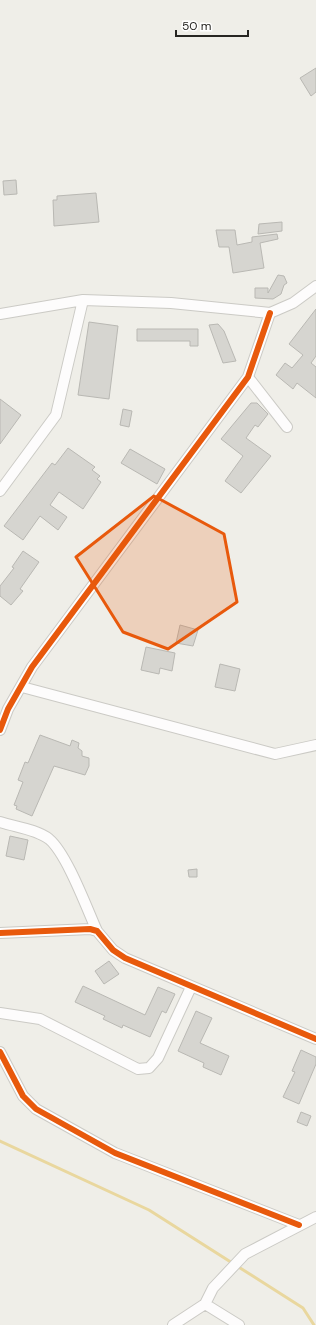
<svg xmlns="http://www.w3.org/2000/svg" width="316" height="1325" font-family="'DM Sans',sans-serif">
<rect width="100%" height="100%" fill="#efeee8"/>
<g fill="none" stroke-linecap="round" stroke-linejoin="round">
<path stroke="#e9d79e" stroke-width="3" d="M 0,1141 L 149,1210 L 303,1308 L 314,1325"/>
</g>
<path fill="#d6d5d0" stroke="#b9b8b3" d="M 316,68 L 316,92 L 311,96 L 300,78 Z
M 16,180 L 17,194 L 4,195 L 3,181 Z
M 96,193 L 99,222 L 54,226 L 53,200 L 57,200 L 57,196 Z
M 282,222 L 282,231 L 258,234 L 259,224 Z
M 216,230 L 235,230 L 237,245 L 252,242 L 252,237 L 277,234 L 278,239 L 260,243 L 264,268 L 233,273 L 229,247 L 219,247 Z
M 278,275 L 284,276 L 287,283 L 284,285 L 281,294 L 273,299 L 255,298 L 255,288 L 268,288 L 268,293 Z
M 316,309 L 316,356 L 311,363 L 316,367 L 316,398 L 297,383 L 293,389 L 276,375 L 285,363 L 292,368 L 303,355 L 289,344 Z
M 89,322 L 118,326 L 109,399 L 78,395 Z
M 218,324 L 224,331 L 236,361 L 223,363 L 209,325 Z
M 137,329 L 198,329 L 198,346 L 190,346 L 190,341 L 137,341 Z
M 0,399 L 21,415 L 0,444 Z
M 251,403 L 257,403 L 268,414 L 258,427 L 255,425 L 246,438 L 271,456 L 241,493 L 225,481 L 243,456 L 221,439 Z
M 123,409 L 132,411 L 129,427 L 120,425 Z
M 68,448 L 95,467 L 92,470 L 100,476 L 97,479 L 101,482 L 83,509 L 59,492 L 50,505 L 67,517 L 58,530 L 40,516 L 23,540 L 4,526 L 52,463 L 55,465 Z
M 130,449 L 165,469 L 157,484 L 121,463 Z
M 23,551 L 39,562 L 20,589 L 23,591 L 11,605 L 0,596 L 0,586 L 14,568 L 12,567 Z
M 180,625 L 198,630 L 193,646 L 176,643 Z
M 146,647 L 175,653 L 172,671 L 160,668 L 159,674 L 141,670 Z
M 220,664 L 240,669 L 235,691 L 215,687 Z
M 40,735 L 70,746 L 72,740 L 79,743 L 78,748 L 82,751 L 82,756 L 89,758 L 89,766 L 85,775 L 54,766 L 32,816 L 16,809 L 17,806 L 14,805 L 23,782 L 18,780 L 25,762 L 28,763 Z
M 10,836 L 28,840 L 24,860 L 6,856 Z
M 197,869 L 197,877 L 189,877 L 188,870 Z
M 109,961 L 119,974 L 104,984 L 95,971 Z
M 83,986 L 145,1015 L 158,987 L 175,994 L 166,1013 L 162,1011 L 150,1037 L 123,1025 L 122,1028 L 103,1019 L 105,1016 L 75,1002 Z
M 196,1011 L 212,1018 L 200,1043 L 229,1056 L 221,1075 L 203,1067 L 204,1063 L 178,1051 Z
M 301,1050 L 316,1057 L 316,1064 L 299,1104 L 283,1097 L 295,1072 L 292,1071 Z
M 301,1112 L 311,1116 L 307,1126 L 297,1122 Z"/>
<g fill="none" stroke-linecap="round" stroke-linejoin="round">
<defs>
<path id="street" d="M 0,314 L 83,300 L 171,303 L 270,313 L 293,303 L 316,286
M 248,377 L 287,427
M 0,491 L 56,415 L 83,300
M 22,687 L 275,754 L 316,745
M 0,730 L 8,709 L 32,667 L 248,377 L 270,313
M 0,822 C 15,827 36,829 49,839 C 67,854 87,909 97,931
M 0,933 L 90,929 L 97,931 L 113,950 L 125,958 L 316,1039
M 0,1013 L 40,1019 L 138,1069 L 149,1068 L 158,1058 L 191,987
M 0,1052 L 23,1096 L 36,1109 L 115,1153 L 299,1225
M 205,1304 L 239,1325
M 173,1325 L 205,1304 L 213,1288 L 245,1254 L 316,1217"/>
</defs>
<use href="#street" stroke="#cbcac5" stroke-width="12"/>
<use href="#street" stroke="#fdfcfc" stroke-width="10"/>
<defs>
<path id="cycleway" d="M 0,730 L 8,709 L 32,667 L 248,377 L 270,313
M 0,933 L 90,929 L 97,931 L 113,950 L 125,958 L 316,1039
M 0,1052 L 23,1096 L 36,1109 L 115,1153 L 299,1225"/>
</defs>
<use href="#cycleway" stroke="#fff" stroke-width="8"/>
<use href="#cycleway" stroke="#e8590c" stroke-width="6"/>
</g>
<path fill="#e8590c" fill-opacity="0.2" stroke="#e8590c" stroke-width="3" stroke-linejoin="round" d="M 154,496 L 224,534 L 237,602 L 168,649 L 123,632 L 76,557 Z"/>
<path d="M176 30v6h72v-6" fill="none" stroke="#272622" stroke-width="2"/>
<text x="182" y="30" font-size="12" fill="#272622" stroke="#ffffff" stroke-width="3" paint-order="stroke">50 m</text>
</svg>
